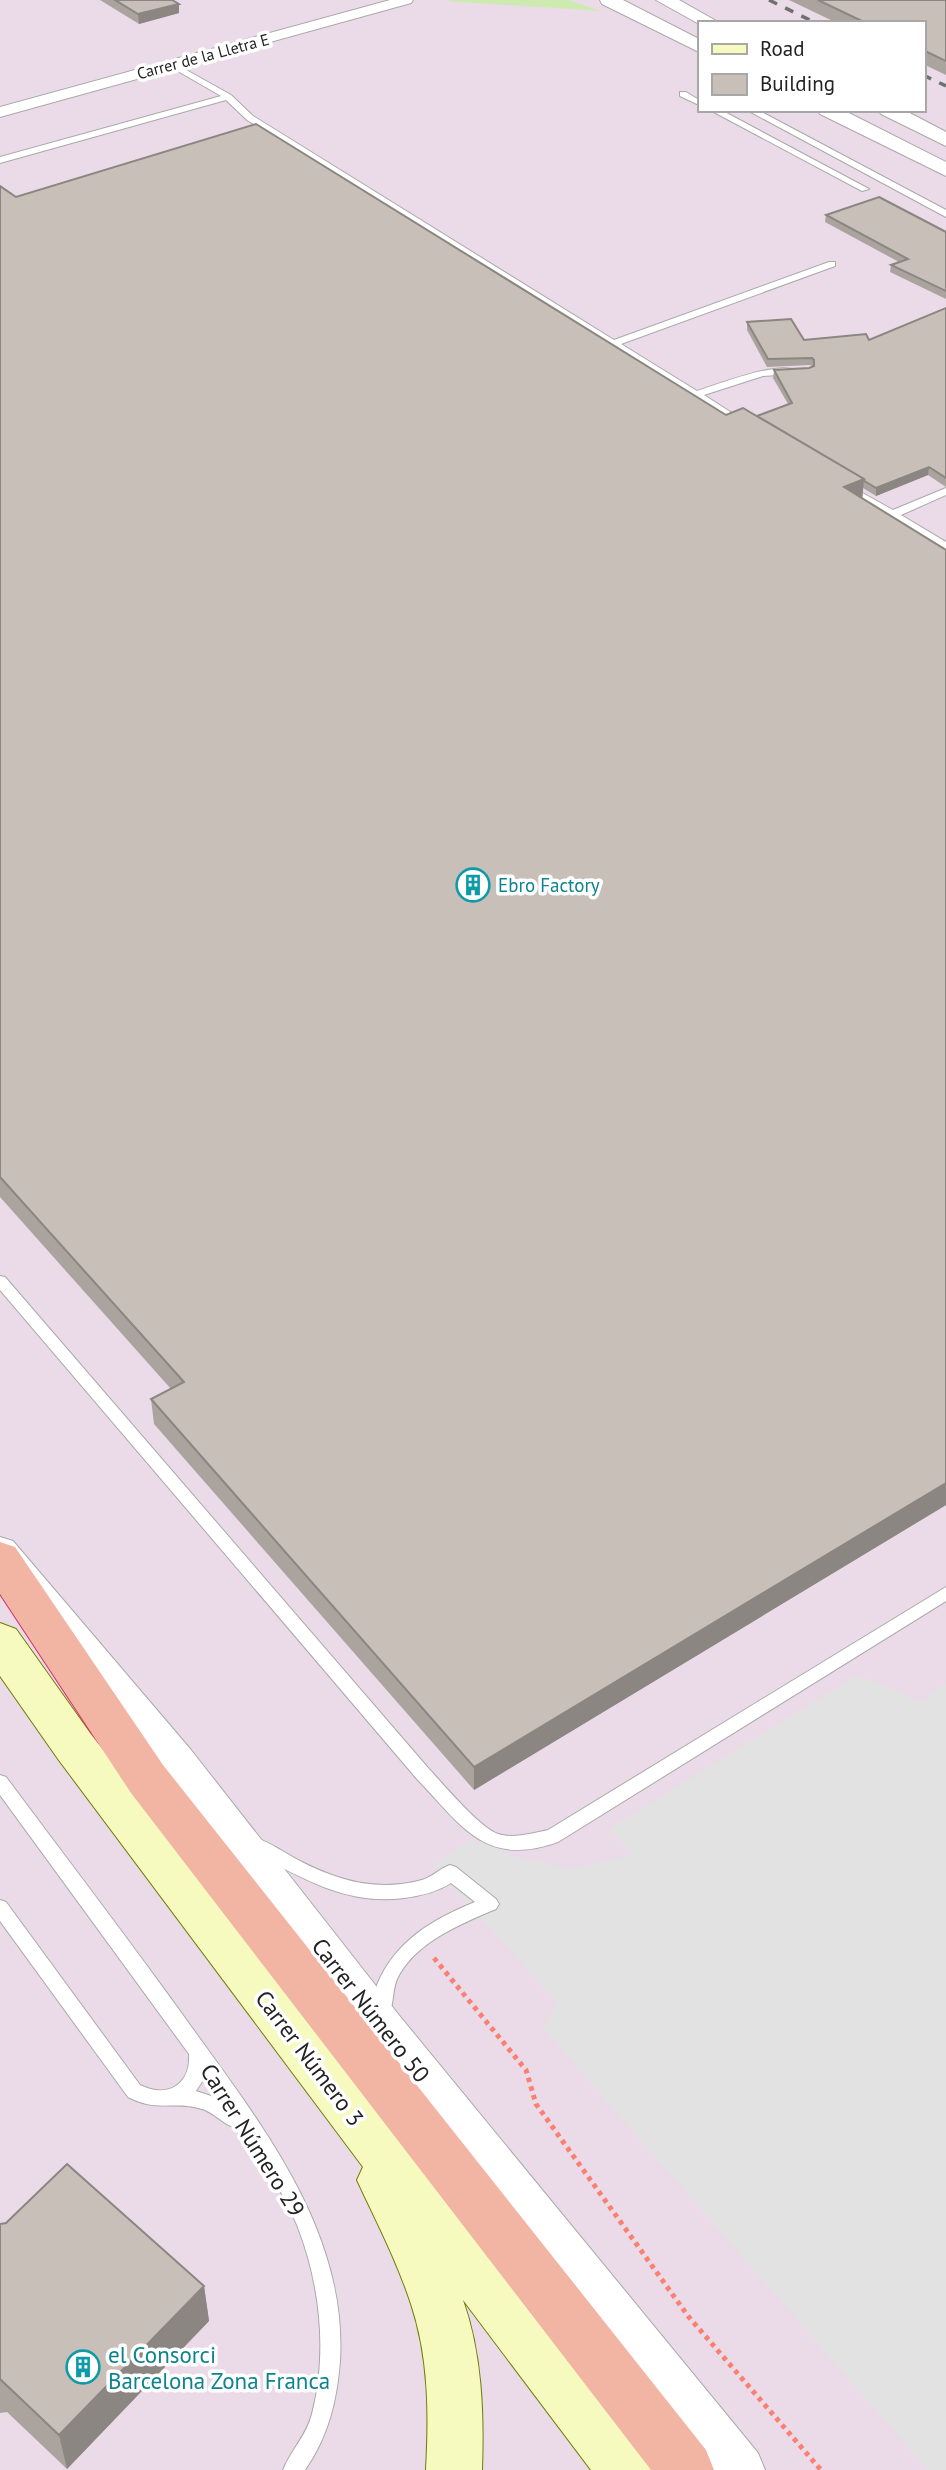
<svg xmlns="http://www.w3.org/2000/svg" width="946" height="2470" font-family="'PT Sans',sans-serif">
<rect width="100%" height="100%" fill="#f2efe9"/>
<path fill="#ebdbe8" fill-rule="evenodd" d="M 0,0 L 946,0 L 946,2470 L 0,2470 ZM 699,23 L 923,23 L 923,110 L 699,110 Z"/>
<path fill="#cdebb0" d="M 452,0 L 569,0 L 601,11 L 445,1 Z"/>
<path fill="#e2e2e2" d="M 856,1676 L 882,1684 L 919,1703 L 946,1683 L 946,2470 L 928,2470 L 543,2028 L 557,2003 L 433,1865 L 472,1839 L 513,1856 L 571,1869 L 633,1855 L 609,1829 Z"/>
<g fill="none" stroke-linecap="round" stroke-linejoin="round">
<defs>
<path id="service" d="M 172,62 L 231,95 L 253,116 L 614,340 L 829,262 L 835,262 L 835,266 L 621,344 L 697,391 C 719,384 779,360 798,371 L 793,374 L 763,376 L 704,395 L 749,424 L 740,426 L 247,120 L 226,100 L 0,163 L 0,157 L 221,96 L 169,66 L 168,64 Z
M 680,92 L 686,92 L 699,100 L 699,105 L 680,96 Z
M 710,110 L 721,110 L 869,189 L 862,191 Z
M 747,110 L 758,110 L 946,210 L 946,217 Z
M 848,485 L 893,510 L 946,488 L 946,495 L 901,515 L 946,542 L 946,549 L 844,490 L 843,488 Z
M 0,1276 L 5,1277 L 429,1769 C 444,1785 479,1827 498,1834 C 513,1839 534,1833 548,1830 L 946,1587 L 946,1601 L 558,1842 C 485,1868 462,1826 417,1779 L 0,1290 Z
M 0,1775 L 6,1777 C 64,1855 123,1932 180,2011 C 253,2114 348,2226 340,2361 C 337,2401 328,2437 305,2470 L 283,2470 C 291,2450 307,2435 312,2414 C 328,2352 320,2283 297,2225 C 283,2191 261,2159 240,2128 C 227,2129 216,2113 202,2109 C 172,2100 159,2113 128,2097 L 0,1921 L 0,1900 L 6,1902 L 140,2085 C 168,2099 191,2084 189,2054 L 0,1795 ZM 205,2077 L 220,2099 L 196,2091 Z
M 256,1838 C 271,1843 285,1853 300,1861 C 338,1881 378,1892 422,1880 C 433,1877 440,1868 450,1865 L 456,1867 L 496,1899 L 499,1904 L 496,1909 C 461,1924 415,1942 397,1979 C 392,1991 394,2005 388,2017 L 382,2019 L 376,2017 C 371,2007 374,1994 377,1985 C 395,1941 433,1919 475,1902 L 451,1883 C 437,1892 420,1896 404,1898 C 347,1906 299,1877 250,1850 L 247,1845 L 250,1840 Z"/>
<path id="minor" d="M 390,0 L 413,0 L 411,3 L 0,117 L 0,107 Z"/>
<path id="tertiary" d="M 600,0 L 623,0 L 699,39 L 699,52 L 602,4 Z
M 656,0 L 679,0 L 720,23 L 699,24 Z
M 817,110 L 843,110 L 946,162 L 946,176 L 820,114 Z
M 878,110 L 904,110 L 946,132 L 946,146 L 881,114 Z
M 0,1537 L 13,1541 L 191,1750 L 398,2014 L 758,2453 L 765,2470 L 710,2470 L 368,2040 L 163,1774 L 0,1577 Z"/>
<path id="secondary" d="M 0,1623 L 16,1629 L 90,1733 L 645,2450 L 653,2470 L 591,2470 L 463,2300 C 482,2354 484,2412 482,2470 L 426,2470 C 429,2414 429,2358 411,2304 C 397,2261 376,2221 357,2180 L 363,2167 L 58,1759 L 0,1676 Z"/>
<path id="trunk" d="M 0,1542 L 15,1547 L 163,1765 L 706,2450 L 714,2470 L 651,2470 L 131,1793 L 0,1594 Z"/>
</defs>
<use href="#service" stroke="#a9a9a9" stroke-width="2"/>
<use href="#minor" stroke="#a9a9a9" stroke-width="2"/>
<use href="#tertiary" stroke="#a9a9a9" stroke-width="2"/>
<use href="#secondary" stroke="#707d05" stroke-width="2"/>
<use href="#trunk" stroke="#dc2a67" stroke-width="2"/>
<path stroke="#fa8072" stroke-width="5" stroke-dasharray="4.5 4.5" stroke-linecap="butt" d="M 434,1958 L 526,2070 L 536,2104 L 688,2316 L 821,2470"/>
<use href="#service" fill="#fff" fill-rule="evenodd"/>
<use href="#minor" fill="#fff" fill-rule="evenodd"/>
<use href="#tertiary" fill="#fff" fill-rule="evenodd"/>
<use href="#secondary" fill="#f7fabf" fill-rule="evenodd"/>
<use href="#trunk" fill="#f2b4a3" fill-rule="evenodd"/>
<path stroke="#707070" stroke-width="3.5" stroke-dasharray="9 9" stroke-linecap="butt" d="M 769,0 L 816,23
M 923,75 L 946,86"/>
</g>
<path fill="#aba49e" d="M 100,0 L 172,0 L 179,4 L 179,13 L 139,24 Z
M 789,0 L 946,0 L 946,75 L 923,64 L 923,23 L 837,23 Z
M 0,186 L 16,197 L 726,415 L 757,416 L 788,404 L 773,378 L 774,370 L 809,368 L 812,367 L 811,365 L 767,367 L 747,330 L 747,322 L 804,340 L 869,340 L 946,308 L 946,487 L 928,475 L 876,496 L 863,488 L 862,498 L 946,550 L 946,1505 L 474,1790 L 154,1424 L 151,1399 L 171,1389 L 0,1197 Z
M 826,215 L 946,232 L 946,299 L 890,272 L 891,265 L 899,262 L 825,222 Z
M 0,2224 L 204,2286 L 209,2321 L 67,2469 L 7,2412 L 0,2413 Z"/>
<path fill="#8b8681" d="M 179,4 L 179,13 L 139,24 L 138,14 Z
M 929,467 L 928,475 L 876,496 L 876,488 Z
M 864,479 L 862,502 L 844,487 Z
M 946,1483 L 946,1505 L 474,1790 L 474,1767 Z
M 204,2286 L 209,2321 L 67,2469 L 59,2435 Z"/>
<path fill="#c7bfb8" stroke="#8b8681" stroke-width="2" d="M 115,0 L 172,0 L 179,4 L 138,14 Z
M 818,0 L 946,0 L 946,61 L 923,50 L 923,23 L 866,23 Z
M 256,124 L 726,415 L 743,408 L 864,479 L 844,487 L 946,550 L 946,1483 L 474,1767 L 151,1399 L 184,1382 L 0,1177 L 0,186 L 16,197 Z
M 879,197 L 946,232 L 946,291 L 891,265 L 908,259 L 826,215 Z
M 946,308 L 946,478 L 929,467 L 876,488 L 863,480 L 864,479 L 757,416 L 792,403 L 774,370 L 809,368 L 814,366 L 814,360 L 812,358 L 768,359 L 747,322 L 791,319 L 804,340 L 866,334 L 869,340 Z
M 67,2164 L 204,2286 L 59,2435 L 0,2379 L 0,2224 L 6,2223 Z"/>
<defs>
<symbol id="building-ring" viewBox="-11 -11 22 22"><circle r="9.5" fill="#fff" stroke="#0f9aa8" stroke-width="1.5"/><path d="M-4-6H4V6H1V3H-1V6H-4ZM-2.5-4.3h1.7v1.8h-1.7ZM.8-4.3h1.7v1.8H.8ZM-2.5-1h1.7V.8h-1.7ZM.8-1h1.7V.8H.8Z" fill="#0f9aa8"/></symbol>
</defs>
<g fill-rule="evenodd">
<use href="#building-ring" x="454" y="866" width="38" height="38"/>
<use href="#building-ring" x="64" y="2348" width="38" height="38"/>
</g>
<g text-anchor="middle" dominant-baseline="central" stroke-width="7" stroke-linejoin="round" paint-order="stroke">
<g font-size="16" fill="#222" stroke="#fff">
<text transform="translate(203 56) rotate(-15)">Carrer de la Lletra E</text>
</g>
<g font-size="19" fill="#0d838f" stroke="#fff" text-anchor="start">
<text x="498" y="885">Ebro Factory</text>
</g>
<g font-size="23" fill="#222" stroke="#fff">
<text transform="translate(371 2010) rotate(52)">Carrer Número 50</text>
<text transform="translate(310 2058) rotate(53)">Carrer Número 3</text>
<text transform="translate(253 2140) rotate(58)">Carrer Número 29</text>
</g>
<g font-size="23" fill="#0d838f" stroke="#fff" text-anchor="start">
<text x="108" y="2354">el Consorci<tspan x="108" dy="26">Barcelona Zona Franca</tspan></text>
</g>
</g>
<rect x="698" y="21" width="228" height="91" fill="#ffffff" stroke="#a7a7a7" stroke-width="2"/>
<rect x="712" y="44" width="35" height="10" fill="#f7fabf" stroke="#a7a7a7" stroke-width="2"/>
<text x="760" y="56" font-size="21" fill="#222222">Road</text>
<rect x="712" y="74" width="35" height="21" fill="#c7bfb8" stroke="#a7a7a7" stroke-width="2"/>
<text x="760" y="91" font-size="21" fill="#222222">Building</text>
</svg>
